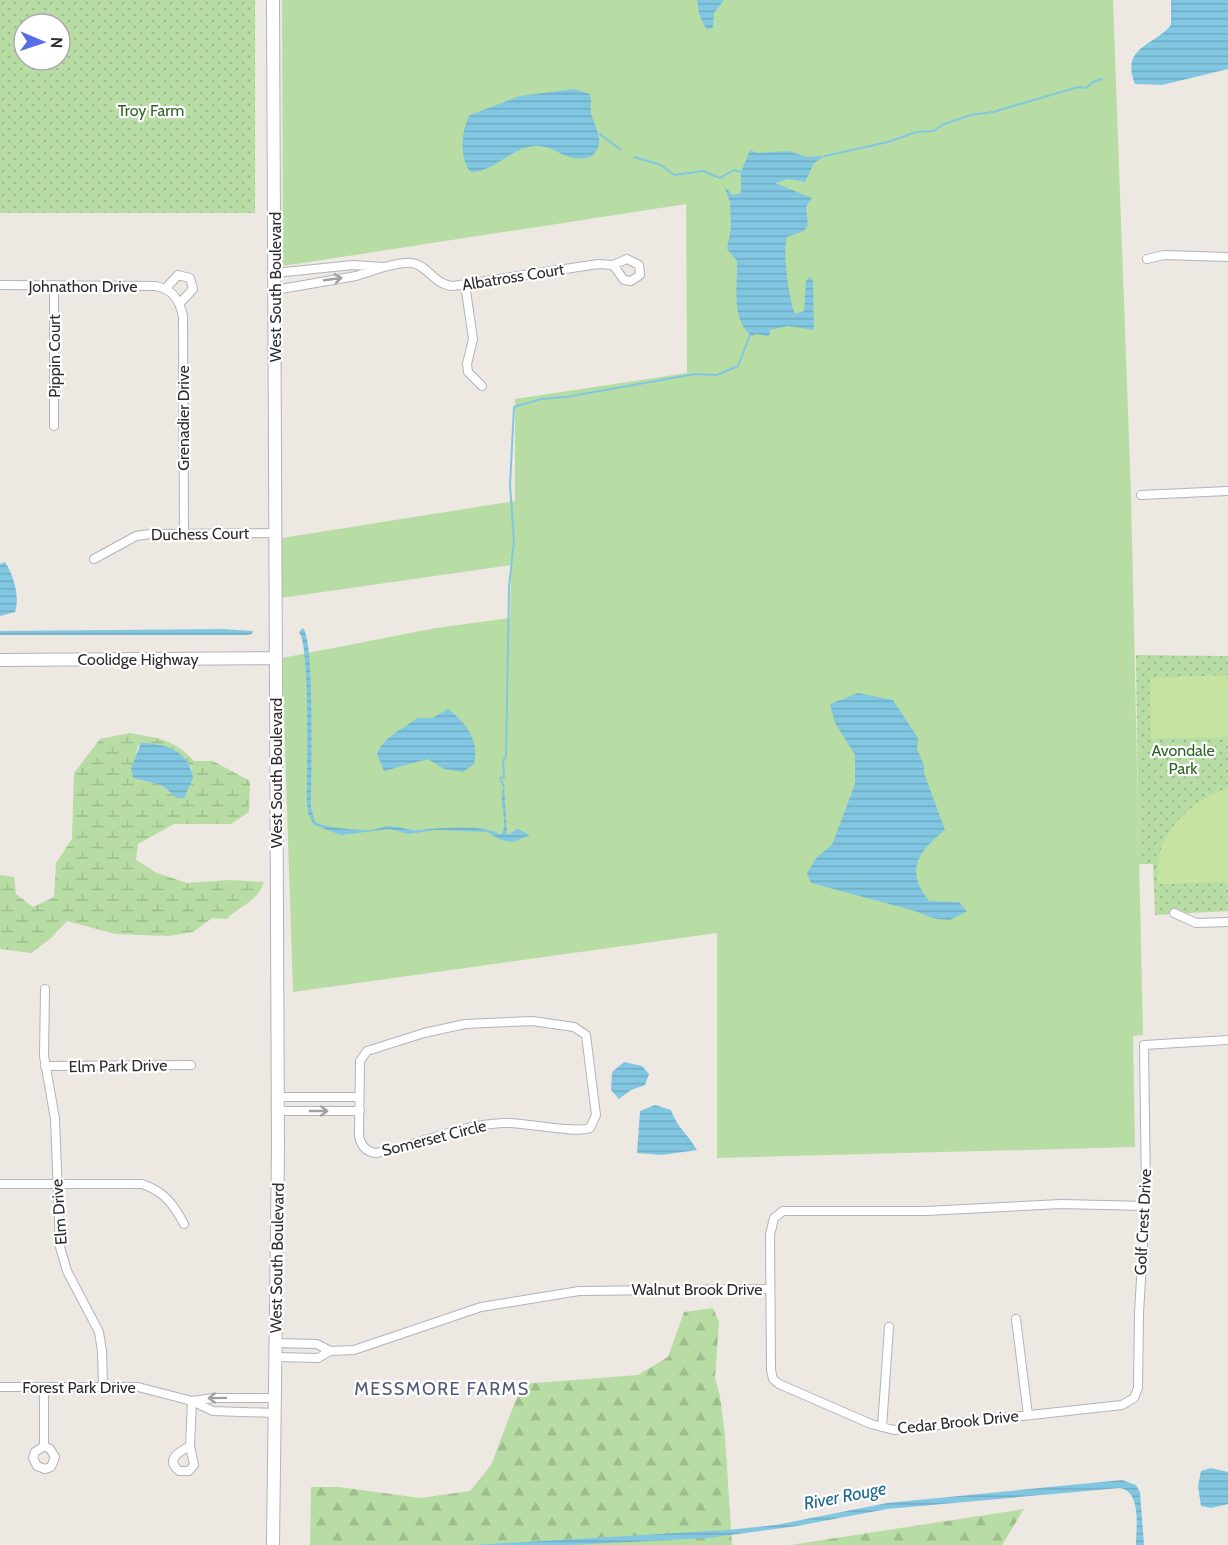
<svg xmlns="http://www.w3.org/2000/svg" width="1228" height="1545" font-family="Cabin,sans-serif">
<defs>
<pattern id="forest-firs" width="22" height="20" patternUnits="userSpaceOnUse" patternTransform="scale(1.5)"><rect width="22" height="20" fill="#b7dda5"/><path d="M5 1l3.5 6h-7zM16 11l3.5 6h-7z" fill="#9ebe8e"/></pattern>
<pattern id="wetland-marsh" width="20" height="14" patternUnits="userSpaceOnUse" patternTransform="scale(1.5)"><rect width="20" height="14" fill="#b7dda5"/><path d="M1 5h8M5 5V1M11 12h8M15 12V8" fill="none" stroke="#9ebe8e"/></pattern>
<pattern id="park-dots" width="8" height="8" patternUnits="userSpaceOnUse" patternTransform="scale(1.5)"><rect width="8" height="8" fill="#b7dda5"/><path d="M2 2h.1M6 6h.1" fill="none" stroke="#9ebe8e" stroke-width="1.8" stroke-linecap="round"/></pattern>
<pattern id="water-rules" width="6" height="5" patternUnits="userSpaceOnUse" patternTransform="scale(1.5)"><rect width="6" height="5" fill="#81c7e2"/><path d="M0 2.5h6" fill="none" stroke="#70abc2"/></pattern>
</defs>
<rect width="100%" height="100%" fill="#ede8e2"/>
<path fill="#b7dda5" d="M 282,0 L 1113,0 L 1131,495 L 1143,1035 L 1133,1036 L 1135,1147 L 717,1158 L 717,933 L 293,992 L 282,658 L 436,628 L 510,618 L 511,565 L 281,598 L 282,538 L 515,501 L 515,399 L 687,373 L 686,204 L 283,266 Z"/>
<path fill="url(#forest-firs)" d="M 713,1308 L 719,1322 L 715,1378 L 720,1396 L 725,1436 L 732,1545 L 310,1545 L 311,1487 L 339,1487 L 420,1498 L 470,1491 L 491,1465 L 522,1384 L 638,1375 L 668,1357 L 684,1312 Z
M 1024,1509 L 1002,1545 L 790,1545 Z"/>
<path fill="url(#wetland-marsh)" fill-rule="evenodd" d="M 130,733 C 158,738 174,739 194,761 L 213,761 L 250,781 L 249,812 L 231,824 L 174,824 L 138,844 L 136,860 L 157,873 L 187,883 L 230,880 L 264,882 C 258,902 240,905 227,919 L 212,918 L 193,932 L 168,936 L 115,934 L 67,921 L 50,939 L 31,953 L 0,949 L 0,875 L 14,877 L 16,894 L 33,907 L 54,897 L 56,863 L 72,839 L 74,773 L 100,739 ZM 141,743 C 165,743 179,749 192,769 L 171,794 L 161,785 L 133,778 L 137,748 Z"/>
<path fill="url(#park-dots)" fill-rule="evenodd" d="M 0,0 L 255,0 L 255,213 L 0,213 ZM 24,24 L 60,24 L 60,60 L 24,60 Z
M 1136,655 L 1228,656 L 1228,911 L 1155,915 L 1153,864 L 1139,864 Z"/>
<path fill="#c6e3a2" d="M 1228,675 L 1228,737 L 1151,739 L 1150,678 Z
M 1228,789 L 1228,882 L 1158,884 C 1158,875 1157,864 1159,856 C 1167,823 1197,797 1228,789 Z"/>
<path fill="url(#water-rules)" d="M 697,0 L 724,0 L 714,13 L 713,27 L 711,29 L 706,29 L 699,14 Z
M 1171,0 L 1228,0 L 1228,69 L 1162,85 L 1135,84 C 1120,47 1154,46 1171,25 Z
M 574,89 L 590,94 C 592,101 590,107 591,114 C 596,129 607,145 590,157 C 566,164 556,145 536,146 C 511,147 495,172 471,172 C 459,161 461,128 470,115 L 520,96 Z
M 750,150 L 757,153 L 789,151 L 807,157 L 825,156 L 814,163 L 805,182 L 788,179 L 775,183 L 812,198 L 806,207 L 808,225 L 804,231 L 787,237 C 782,251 789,300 795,314 L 804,311 L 806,281 L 810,277 L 813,281 L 814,330 L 788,326 L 770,330 L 769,337 L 757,334 L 751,336 C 730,317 738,286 737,261 L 727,249 L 731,227 L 730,202 L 724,186 L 732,195 L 741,193 L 741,172 Z
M 5,562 C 14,576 20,597 15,612 L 0,616 L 0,564 Z
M 303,628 C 315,641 311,779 311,807 L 315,822 C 322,827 360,831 369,830 C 375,830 381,827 387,826 C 398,826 408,831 420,830 C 440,828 484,824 501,835 C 510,823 497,802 504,787 L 507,835 L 518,829 L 530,835 L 513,842 L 501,840 L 487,832 L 436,830 L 408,834 L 390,829 L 341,835 L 314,825 L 308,813 L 307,804 C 306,776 311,648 299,632 Z
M 223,629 L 253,631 L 252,634 L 246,635 L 0,635 L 0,631 Z
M 858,693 L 893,700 L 918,738 L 917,749 L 924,765 L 924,773 L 945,830 C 919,851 904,870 929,901 L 959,902 L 967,911 L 950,920 L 936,919 L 915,911 L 811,883 L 807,873 L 817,857 L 832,845 L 855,784 L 855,755 L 835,723 L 830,704 Z
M 448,709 C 465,722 480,740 474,764 L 463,772 L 444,769 L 428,759 L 384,771 L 377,754 C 384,736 402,730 417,718 L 432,718 Z
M 141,743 C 166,743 189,751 193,778 L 184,798 L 177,798 L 161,785 L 133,778 L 131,768 Z
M 624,1062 L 642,1066 L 649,1074 L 645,1085 L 631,1090 L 619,1099 L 611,1090 L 612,1072 Z
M 655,1105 L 671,1110 C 677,1128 688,1134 697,1150 L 662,1155 L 637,1153 L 640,1111 Z
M 1211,1468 L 1228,1472 L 1228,1504 L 1211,1508 L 1201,1506 L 1198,1486 L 1201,1471 Z
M 1122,1480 L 1136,1485 L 1140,1492 L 1144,1545 L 1136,1545 C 1136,1528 1142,1492 1120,1488 L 887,1509 L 797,1526 L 707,1538 L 572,1545 L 474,1545 L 727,1530 L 776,1525 L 887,1503 Z"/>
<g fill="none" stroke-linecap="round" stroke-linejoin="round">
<path stroke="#81c7e2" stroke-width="2" d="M 600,134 L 621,150
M 825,156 L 888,142 L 916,132 L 934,131 L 944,124 L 971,115 L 993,112 L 1078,87 L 1086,88 L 1093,82 L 1102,79
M 634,157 L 661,165 L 674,175 L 703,171 L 720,178 L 734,170 L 741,172
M 504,787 L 500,778 L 504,777 L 503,762 L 506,755 L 509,587 L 514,541 L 510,485 L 514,407 L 541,399 L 566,397 L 695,374 L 717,375 L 738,366 L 750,335"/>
<defs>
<path id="street" d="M 1147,259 L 1164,255 L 1228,257
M 384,267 C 393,265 404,262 412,263 C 429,266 434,285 453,286 L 598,264 L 613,265 L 627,259 L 639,265 L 640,275 L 631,281 L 624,280 L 613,265
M 275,273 L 353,265 L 384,267 L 356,276 L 275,290
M 465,284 L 473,339 L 467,364 L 468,372 L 482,386
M 0,285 L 156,286 C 173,290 179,299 183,316 L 184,533
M 54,285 L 54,426
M 166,288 L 178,275 L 190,278 L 193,289 L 180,303
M 1141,495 L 1228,491
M 94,559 L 136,536 L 150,534 L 275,533
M 1174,913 L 1196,923 L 1228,922
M 45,989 L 44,1056 L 55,1119 L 60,1247 L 67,1271 L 99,1332 L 102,1351 L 103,1387
M 532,1021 L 574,1027 L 586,1035 L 596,1115 L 590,1128 C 576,1134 524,1122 503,1123 C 458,1125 420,1145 376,1153 C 366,1152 361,1146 359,1136 L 360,1061 L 367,1051 L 424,1033 L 465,1024 Z
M 45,1066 L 191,1065
M 278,1097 L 359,1097
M 278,1111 L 360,1111
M 0,1184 L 142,1184 C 164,1191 174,1205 184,1224
M 1146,1206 L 1061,1204 L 926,1211 L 783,1211 L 774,1218 L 770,1235 L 771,1370 L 773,1379 L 779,1384 L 871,1424 L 894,1430 L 1122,1405 L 1134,1398 L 1138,1388 L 1139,1313 L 1146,1194 L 1144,1045 L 1228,1040
M 1016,1319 L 1028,1415
M 276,1343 L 317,1344 L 330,1351 L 354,1350 L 481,1307 L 579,1291 L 770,1289
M 276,1357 L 318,1358 L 330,1351
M 0,1387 L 138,1387 L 192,1401 L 190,1446 C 179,1452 165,1459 179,1471 L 189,1471 L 194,1465 L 190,1446
M 44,1387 L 44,1446 L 35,1452 L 33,1458 L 37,1466 L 45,1469 L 51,1467 L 55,1457 L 50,1449 L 44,1446
M 275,1413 L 213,1411 L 192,1401 L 213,1398 L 275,1398
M 882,1427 L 889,1327"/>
<path id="secondary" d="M 0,660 L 275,658
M 273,1545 L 278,1148 L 273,0"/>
</defs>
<use href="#street" stroke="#b2b3bc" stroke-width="10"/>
<use href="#secondary" stroke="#b2b3bc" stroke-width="14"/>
<use href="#street" stroke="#fff" stroke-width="8"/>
<use href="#secondary" stroke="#fff" stroke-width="12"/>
</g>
<defs><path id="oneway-shaft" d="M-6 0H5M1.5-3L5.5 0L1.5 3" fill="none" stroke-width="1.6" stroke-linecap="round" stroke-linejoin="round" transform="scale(1.5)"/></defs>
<g stroke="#a0a0a0">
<use href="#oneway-shaft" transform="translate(333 279) rotate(-8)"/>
<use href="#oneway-shaft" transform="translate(319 1111)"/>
<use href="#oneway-shaft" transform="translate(217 1398) rotate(179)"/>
</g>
<g text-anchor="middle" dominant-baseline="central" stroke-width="4.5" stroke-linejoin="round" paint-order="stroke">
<g font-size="16" fill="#306424" stroke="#fff">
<text x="151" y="110">Troy Farm</text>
<text x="1183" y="750">Avondale<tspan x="1183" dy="18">Park</tspan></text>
</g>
<g font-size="16" fill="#2d2d2d" stroke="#fff">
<text transform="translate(513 277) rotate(-9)">Albatross Court</text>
<text x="83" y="286">Johnathon Drive</text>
<text transform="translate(275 287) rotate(-90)">West South Boulevard</text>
<text transform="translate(54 356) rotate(-90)">Pippin Court</text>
<text transform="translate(183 418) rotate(-90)">Grenadier Drive</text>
<text transform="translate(200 534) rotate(-1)">Duchess Court</text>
<text x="138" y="659">Coolidge Highway</text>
<text transform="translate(276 773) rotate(-90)">West South Boulevard</text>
<text transform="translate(118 1066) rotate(-1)">Elm Park Drive</text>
<text transform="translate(434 1138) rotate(-14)">Somerset Circle</text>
<text transform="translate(59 1212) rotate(-94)">Elm Drive</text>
<text transform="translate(1143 1222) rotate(-87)">Golf Crest Drive</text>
<text transform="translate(277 1258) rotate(-89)">West South Boulevard</text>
<text x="697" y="1289">Walnut Brook Drive</text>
<text x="79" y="1387">Forest Park Drive</text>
<text transform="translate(958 1422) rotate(-6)">Cedar Brook Drive</text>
</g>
<g font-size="18" letter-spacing="1.5" fill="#525979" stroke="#fff">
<text x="442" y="1389">MESSMORE FARMS</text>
</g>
<g font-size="18" font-style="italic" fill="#1d6891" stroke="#fff">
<text transform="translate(845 1496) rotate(-11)">River Rouge</text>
</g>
</g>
<g transform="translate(42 42) rotate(92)"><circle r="28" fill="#ffffff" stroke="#ababab" stroke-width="1.5"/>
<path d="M0-4.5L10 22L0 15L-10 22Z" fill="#556ee6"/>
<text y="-9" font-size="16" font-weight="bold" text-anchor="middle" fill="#2d2d2d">N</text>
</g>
</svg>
